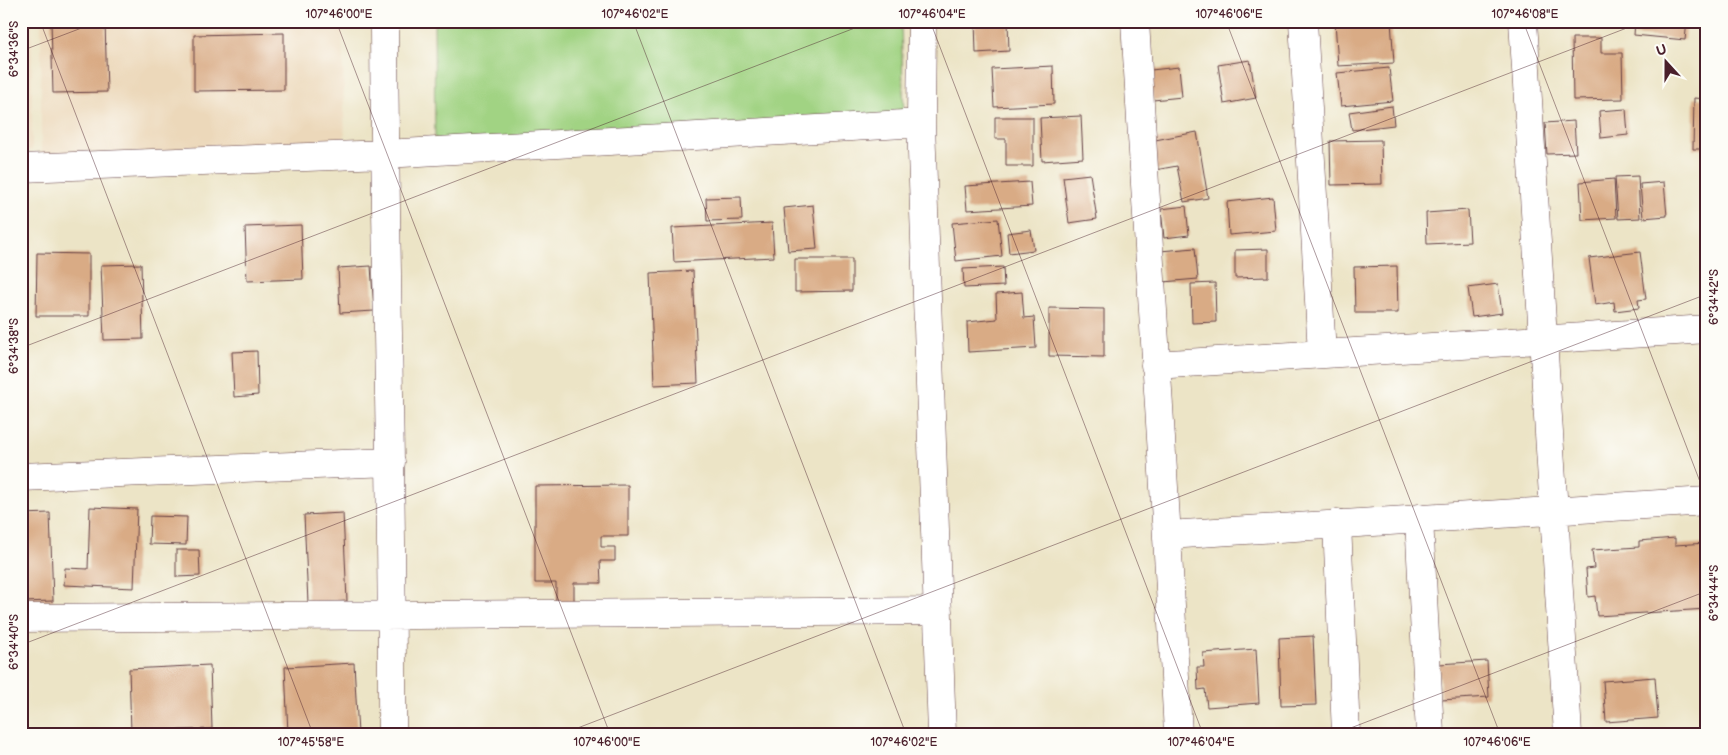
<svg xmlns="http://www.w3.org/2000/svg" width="1728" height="755" font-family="'Balsamiq Sans',sans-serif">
<rect width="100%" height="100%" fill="#fdfcf7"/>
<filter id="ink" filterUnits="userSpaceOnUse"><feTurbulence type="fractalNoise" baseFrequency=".02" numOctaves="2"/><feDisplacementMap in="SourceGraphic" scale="10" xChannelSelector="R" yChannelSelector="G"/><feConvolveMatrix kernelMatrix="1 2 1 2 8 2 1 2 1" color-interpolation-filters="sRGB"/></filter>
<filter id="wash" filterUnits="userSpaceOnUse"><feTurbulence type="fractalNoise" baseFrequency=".0096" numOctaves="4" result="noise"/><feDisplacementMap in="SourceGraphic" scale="20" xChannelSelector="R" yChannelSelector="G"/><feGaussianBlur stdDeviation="1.12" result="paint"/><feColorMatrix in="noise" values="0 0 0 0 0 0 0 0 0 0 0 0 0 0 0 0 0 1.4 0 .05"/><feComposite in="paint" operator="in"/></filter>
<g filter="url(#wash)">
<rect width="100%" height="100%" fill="#ece4c6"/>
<path fill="#ecd8ba" d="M 21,21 L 32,21 L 32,150 L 21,151 Z
M 41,21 L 342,21 L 345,149 L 41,155 Z"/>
<path fill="#a1d383" stroke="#767957" d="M 434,21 L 901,21 L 904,120 L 435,150 Z"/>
<g id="blocks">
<path fill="#d9ab85" d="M 51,21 L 105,21 L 107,92 L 53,93 Z
M 975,21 L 1008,21 L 1009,51 L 976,53 Z
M 1212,21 L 1256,21 L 1256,24 L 1212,26 Z
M 1335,21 L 1391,21 L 1394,63 L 1338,66 Z
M 1635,21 L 1687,21 L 1685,40 L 1634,35 Z
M 284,33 L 284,90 L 194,91 L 194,35 Z
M 1572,38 L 1601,38 L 1601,53 L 1622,53 L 1623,99 L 1573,100 Z
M 1250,60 L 1256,98 L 1224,104 L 1218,65 Z
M 1053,66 L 1054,104 L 994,107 L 992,69 Z
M 1179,67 L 1182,97 L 1153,100 L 1151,70 Z
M 1389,68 L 1393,101 L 1341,106 L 1337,73 Z
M 1694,98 L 1707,99 L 1707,149 L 1693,149 Z
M 1392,106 L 1394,125 L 1352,130 L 1349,112 Z
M 1626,109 L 1628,135 L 1601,138 L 1599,111 Z
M 1081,116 L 1083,158 L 1042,161 L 1040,118 Z
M 995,117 L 1033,117 L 1033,166 L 1006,166 L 1006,139 L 995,139 Z
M 1574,121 L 1576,153 L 1547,154 L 1545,123 Z
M 1197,132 L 1208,198 L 1184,202 L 1177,166 L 1155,170 L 1150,141 Z
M 1381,140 L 1382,184 L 1331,185 L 1330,141 Z
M 1090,174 L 1097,219 L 1069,223 L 1063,177 Z
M 1638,176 L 1640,218 L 1618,219 L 1615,177 Z
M 1614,179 L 1616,218 L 1582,220 L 1580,182 Z
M 1030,182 L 1032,206 L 967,210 L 965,186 Z
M 1664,182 L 1667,216 L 1643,218 L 1640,184 Z
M 741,197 L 742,220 L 707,221 L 706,198 Z
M 1273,197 L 1276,231 L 1229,235 L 1227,202 Z
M 813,205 L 817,249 L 788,251 L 784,208 Z
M 1186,206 L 1189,235 L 1164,238 L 1161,209 Z
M 1468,210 L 1470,242 L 1427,244 L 1426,213 Z
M 998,219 L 1002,256 L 956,261 L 952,223 Z
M 772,223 L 774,257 L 674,262 L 672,228 Z
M 301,225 L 303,279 L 247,281 L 245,227 Z
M 1031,230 L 1034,250 L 1009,253 L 1007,233 Z
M 1195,248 L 1198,279 L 1163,282 L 1160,251 Z
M 1268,249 L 1268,277 L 1235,278 L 1235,250 Z
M 1640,252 L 1646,299 L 1638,300 L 1639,308 L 1615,311 L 1614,302 L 1595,305 L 1589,258 Z
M 37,253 L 89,254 L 89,316 L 36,316 Z
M 795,259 L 852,259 L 852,291 L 795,292 Z
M 141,264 L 143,339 L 104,340 L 101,265 Z
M 371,266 L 374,311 L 340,313 L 338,268 Z
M 1397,266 L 1398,313 L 1355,313 L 1354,267 Z
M 1003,267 L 1004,286 L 964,288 L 963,269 Z
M 693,271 L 698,383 L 654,385 L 650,273 Z
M 1215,283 L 1216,322 L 1192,323 L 1191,284 Z
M 1498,284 L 1502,313 L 1472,317 L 1468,288 Z
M 1022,292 L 1024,318 L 1034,317 L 1036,348 L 968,352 L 967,322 L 997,319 L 996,294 Z
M 1049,308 L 1104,309 L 1104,357 L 1049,356 Z
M 257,351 L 258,395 L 234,397 L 232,352 Z
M 628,485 L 628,536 L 601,536 L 601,547 L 615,547 L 615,561 L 600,561 L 601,583 L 574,583 L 574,603 L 556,603 L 556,583 L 535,583 L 535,486 Z
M 90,507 L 137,509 L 134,588 L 64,585 L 65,568 L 88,569 Z
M 50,513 L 53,601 L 21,602 L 21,514 Z
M 343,513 L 347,601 L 308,603 L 304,515 Z
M 150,516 L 187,517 L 186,545 L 149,544 Z
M 1675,538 L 1675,545 L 1707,543 L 1707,609 L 1597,616 L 1595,596 L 1588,597 L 1586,569 L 1594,568 L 1592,550 L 1639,547 L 1639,541 Z
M 176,550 L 199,550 L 200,576 L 176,577 Z
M 1313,636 L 1316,705 L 1281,706 L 1279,638 Z
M 1256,649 L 1259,703 L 1207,707 L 1205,689 L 1198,690 L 1197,667 L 1204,667 L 1203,653 Z
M 1487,661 L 1489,697 L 1441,700 L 1439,664 Z
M 354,663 L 358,734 L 288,734 L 285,667 Z
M 210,665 L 212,729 L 131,732 L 129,669 Z
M 1655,677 L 1658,718 L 1606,722 L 1603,681 Z"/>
</g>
</g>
<g filter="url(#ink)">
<use href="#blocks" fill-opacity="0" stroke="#623d42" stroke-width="1"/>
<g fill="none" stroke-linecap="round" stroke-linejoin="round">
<defs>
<path id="minor" d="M 384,21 C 385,259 393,496 392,734
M 922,21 L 921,123 L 942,734
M 1135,21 C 1149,259 1166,496 1178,734
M 1303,21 L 1322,354
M 1523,21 L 1568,734
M 21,168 L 385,154 L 921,123
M 1155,365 L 1707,329
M 21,477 L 391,462
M 1419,518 L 1430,734
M 1337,523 L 1346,734
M 1168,535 L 1707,501
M 21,618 L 938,611"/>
</defs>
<use href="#minor" stroke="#623d42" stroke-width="29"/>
<use href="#minor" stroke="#fff" stroke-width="28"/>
</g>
</g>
<path fill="none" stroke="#4a1f2b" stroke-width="1" stroke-opacity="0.45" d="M 40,21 L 313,734M 336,21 L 610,734M 633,21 L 906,734M 930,21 L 1203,734M 1226,21 L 1500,734M 1523,21 L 1707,500M 21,51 L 100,21M 21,348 L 873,21M 21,645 L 1645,21M 562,734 L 1707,294M 1335,734 L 1707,591"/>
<rect width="1728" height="755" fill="none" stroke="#fdfcf7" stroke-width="55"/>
<g transform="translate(1666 62) rotate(339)" stroke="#fdfcf7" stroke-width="4" paint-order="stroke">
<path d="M0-4L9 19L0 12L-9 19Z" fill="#4a1f2b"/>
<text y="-8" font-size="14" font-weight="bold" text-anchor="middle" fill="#4a1f2b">U</text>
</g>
<rect x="28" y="28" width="1672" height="700" fill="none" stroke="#4a1f2b" stroke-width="2"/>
<g font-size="12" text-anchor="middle" fill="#4a1f2b">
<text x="339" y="18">107°46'00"E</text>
<text x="635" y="18">107°46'02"E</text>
<text x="932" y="18">107°46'04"E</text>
<text x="1229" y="18">107°46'06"E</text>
<text x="1525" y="18">107°46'08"E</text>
<text transform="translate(14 49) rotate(-90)" y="4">6°34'36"S</text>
<text transform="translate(1714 297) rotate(-90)" y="4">6°34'42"S</text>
<text transform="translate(14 346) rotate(-90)" y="4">6°34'38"S</text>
<text transform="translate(1714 593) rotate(-90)" y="4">6°34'44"S</text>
<text transform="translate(14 642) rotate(-90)" y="4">6°34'40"S</text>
<text x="311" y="746">107°45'58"E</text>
<text x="607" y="746">107°46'00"E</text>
<text x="904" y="746">107°46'02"E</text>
<text x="1201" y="746">107°46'04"E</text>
<text x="1497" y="746">107°46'06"E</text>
</g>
</svg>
